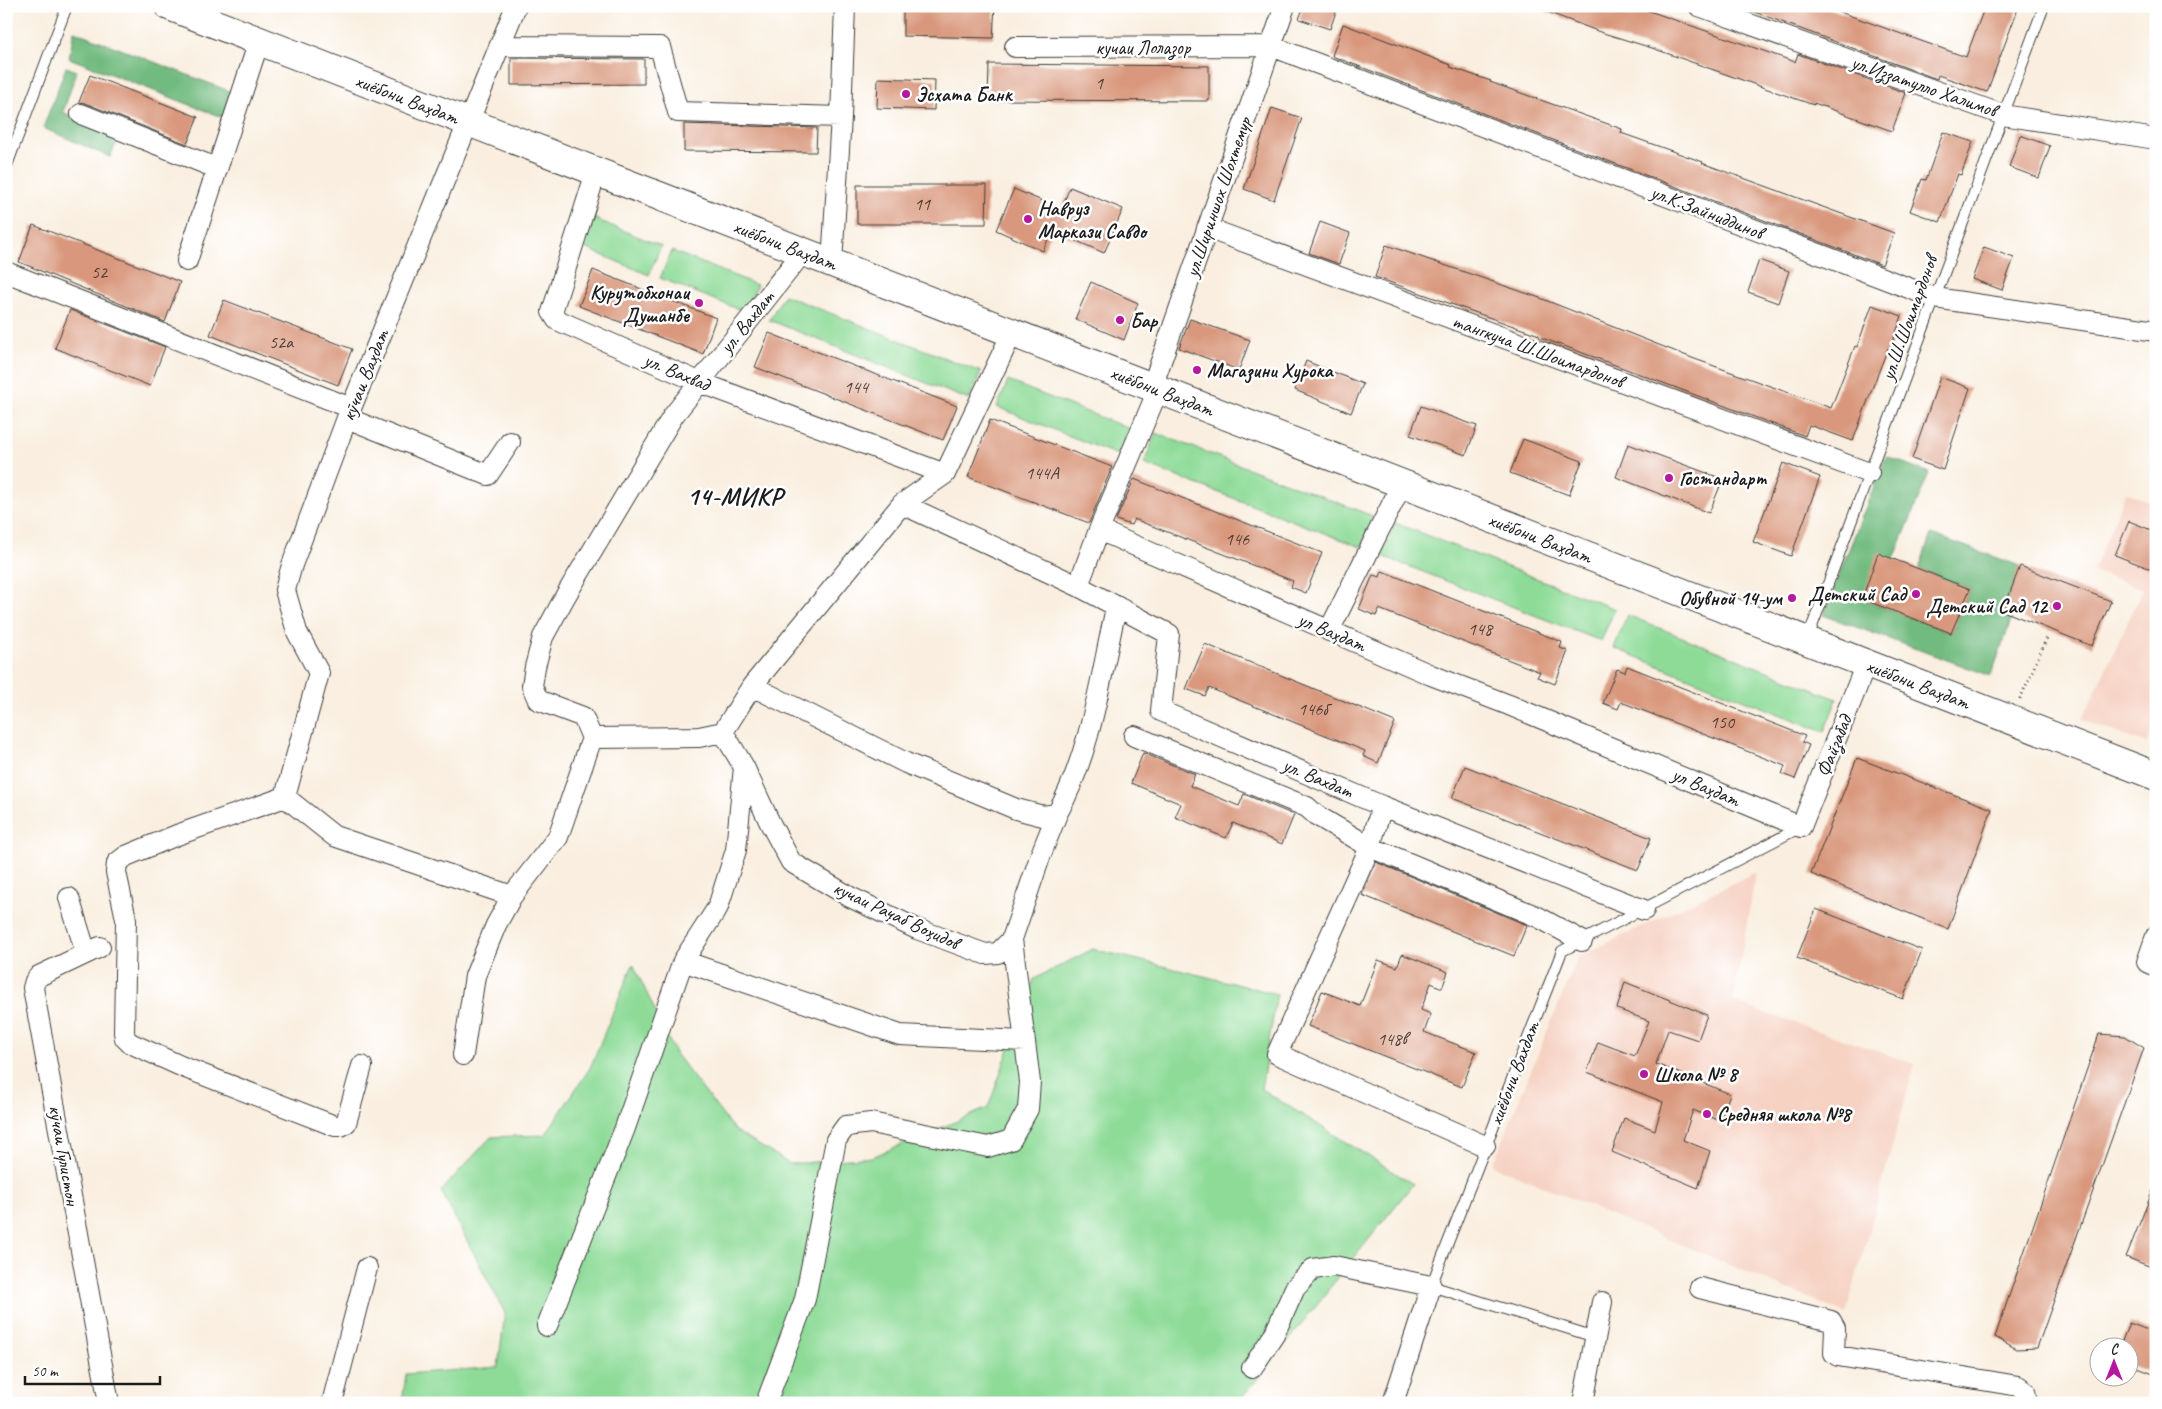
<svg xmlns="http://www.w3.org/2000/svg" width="2162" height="1409" font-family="Caveat,sans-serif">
<rect width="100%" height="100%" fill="#fff"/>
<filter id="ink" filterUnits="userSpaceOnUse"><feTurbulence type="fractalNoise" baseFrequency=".02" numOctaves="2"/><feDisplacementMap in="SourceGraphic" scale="10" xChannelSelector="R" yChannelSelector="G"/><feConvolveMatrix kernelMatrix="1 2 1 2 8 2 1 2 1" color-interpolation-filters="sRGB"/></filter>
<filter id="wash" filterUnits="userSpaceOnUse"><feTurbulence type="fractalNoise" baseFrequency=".0096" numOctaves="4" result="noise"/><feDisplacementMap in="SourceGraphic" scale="20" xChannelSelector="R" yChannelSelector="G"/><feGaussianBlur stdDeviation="1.12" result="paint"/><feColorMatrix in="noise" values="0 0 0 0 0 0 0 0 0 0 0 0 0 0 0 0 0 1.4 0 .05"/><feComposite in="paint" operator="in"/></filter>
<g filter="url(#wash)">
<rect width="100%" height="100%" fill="#f9eedf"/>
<path fill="#f6d2c3" d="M 2126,492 L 2156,505 L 2156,723 L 2147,744 L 2082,720 L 2143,589 L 2093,571 Z
M 1756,872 L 1733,1002 L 1915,1064 L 1846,1314 L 1492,1165 L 1578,957 Z"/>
<path fill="#8edb98" stroke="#557c5a" d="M 593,218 L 661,246 L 649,275 L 585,248 Z
M 672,251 L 757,285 L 745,312 L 660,278 Z
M 784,295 L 981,372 L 969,400 L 769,320 Z
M 1008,381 L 1133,430 L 1120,456 L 997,407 Z
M 1156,433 L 1373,516 L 1361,547 L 1144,464 Z
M 1395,523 L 1615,609 L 1601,641 L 1382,556 Z
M 1627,615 L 1837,699 L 1824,732 L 1614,648 Z
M 1093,949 L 1277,994 L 1261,1089 L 1413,1184 L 1238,1403 L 402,1403 L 406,1374 L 498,1367 L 505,1313 L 441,1191 L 491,1137 L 545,1135 L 590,1068 L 633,964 L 676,1055 L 735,1131 L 790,1164 L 872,1157 L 988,1108 L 1034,979 Z"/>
<path fill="#72bb80" stroke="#476c4e" d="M 74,31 L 237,94 L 224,118 L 69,58 Z
M 66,67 L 77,71 L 63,112 L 119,137 L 110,157 L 43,128 Z
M 1886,456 L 1929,473 L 1894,559 L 1862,599 L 1951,633 L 1970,589 L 1919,569 L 1931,534 L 2020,566 L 2003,611 L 2013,615 L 1991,676 L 1823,615 Z"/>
<g id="blocks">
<path fill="#d9987d" d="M 903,6 L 995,6 L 993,38 L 903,36 Z
M 1304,6 L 1338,6 L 1330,29 L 1299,19 Z
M 1538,6 L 1635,6 L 1795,62 L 1798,54 L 1906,93 L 1892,131 L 1814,103 L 1814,105 L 1776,92 L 1652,48 L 1600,32 L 1537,8 Z
M 1738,6 L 1823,6 L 1966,57 L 1985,6 L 2019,6 L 1987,92 L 1938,75 L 1937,79 Z
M 1343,24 L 1451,65 L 1450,67 L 1491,81 L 1490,82 L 1622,129 L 1621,133 L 1703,162 L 1702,163 L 1894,233 L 1882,265 L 1332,56 Z
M 511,58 L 644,59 L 644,84 L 511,85 Z
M 989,64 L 1209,66 L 1209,101 L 988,100 Z
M 90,75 L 198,117 L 187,144 L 85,103 L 79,102 Z
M 878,78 L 935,80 L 934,110 L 877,108 Z
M 1272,108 L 1302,118 L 1274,200 L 1244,189 Z
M 684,124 L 817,128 L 816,152 L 684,151 Z
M 1943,132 L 1973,142 L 1961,175 L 1958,174 L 1940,222 L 1910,211 L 1922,179 L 1926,180 Z
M 2020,135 L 2050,146 L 2039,178 L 2009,167 Z
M 857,185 L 987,185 L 986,224 L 857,224 Z
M 1070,187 L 1123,209 L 1104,253 L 1052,230 L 1043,251 L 996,230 L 1014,189 L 1061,209 Z
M 1320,222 L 1350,233 L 1339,264 L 1309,253 Z
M 33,225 L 180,282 L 165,322 L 19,262 Z
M 1386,245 L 1540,298 L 1692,358 L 1831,408 L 1855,346 L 1857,347 L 1872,305 L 1902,316 L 1890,349 L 1888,348 L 1872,389 L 1853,441 L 1809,425 L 1805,436 L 1575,350 L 1539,337 L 1539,335 L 1375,277 Z
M 1984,247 L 2014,258 L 2002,290 L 1972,279 Z
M 1759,260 L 1789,271 L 1778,303 L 1748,292 Z
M 593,270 L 716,318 L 703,354 L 579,306 Z
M 1091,282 L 1138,303 L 1124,340 L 1075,319 Z
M 224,300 L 352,349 L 338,385 L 210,335 Z
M 70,310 L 165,347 L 150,386 L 55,348 Z
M 1190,319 L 1250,340 L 1239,370 L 1179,348 Z
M 769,333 L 957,406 L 943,440 L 755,367 Z
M 1306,361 L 1363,384 L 1351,413 L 1295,390 Z
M 1940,377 L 1970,388 L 1943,470 L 1912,459 Z
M 1421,406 L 1477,426 L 1466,455 L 1410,435 Z
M 990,420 L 1112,467 L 1089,523 L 968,477 Z
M 1523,439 L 1582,461 L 1569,495 L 1510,473 Z
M 1628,444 L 1723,479 L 1709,513 L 1616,477 Z
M 1783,463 L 1820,477 L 1791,556 L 1753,542 Z
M 1134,479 L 1322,553 L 1306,593 L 1291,587 L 1293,581 L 1134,519 L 1131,525 L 1116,520 Z
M 2129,521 L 2156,532 L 2156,571 L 2115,555 Z
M 1878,553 L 1970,589 L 1951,633 L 1862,599 Z
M 2020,566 L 2111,601 L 2092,646 L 2003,611 Z
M 1382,571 L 1562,642 L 1560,648 L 1568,651 L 1555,684 L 1537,677 L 1540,672 L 1379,609 L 1376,616 L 1359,609 L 1373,575 L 1380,577 Z
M 1205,644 L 1395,722 L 1378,763 L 1363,756 L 1365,751 L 1209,688 L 1205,696 L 1186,689 Z
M 1627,666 L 1805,736 L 1802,742 L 1809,745 L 1795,779 L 1782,774 L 1785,766 L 1621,702 L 1618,709 L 1603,703 L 1617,669 L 1625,672 Z
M 1143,753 L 1195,774 L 1190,786 L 1239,806 L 1244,794 L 1294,815 L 1282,844 L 1233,823 L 1226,838 L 1175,817 L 1181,804 L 1131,783 Z
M 1857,758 L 1992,809 L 1948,929 L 1811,874 Z
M 1465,766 L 1651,838 L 1638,870 L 1452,798 Z
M 1376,862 L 1527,925 L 1514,956 L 1362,895 Z
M 1816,909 L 1922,950 L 1903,999 L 1797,958 Z
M 1402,954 L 1448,972 L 1442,988 L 1431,983 L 1421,1010 L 1431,1014 L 1424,1032 L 1476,1052 L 1462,1087 L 1308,1026 L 1322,991 L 1360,1006 L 1378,960 L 1397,967 Z
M 1625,982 L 1707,1015 L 1698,1040 L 1668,1030 L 1656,1064 L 1730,1094 L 1720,1121 L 1693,1110 L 1683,1140 L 1710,1151 L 1698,1188 L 1612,1152 L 1624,1118 L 1655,1130 L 1663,1102 L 1587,1072 L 1598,1042 L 1635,1056 L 1649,1021 L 1617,1009 Z
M 2099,1034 L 2125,1036 L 2144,1048 L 2037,1348 L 2017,1349 L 1995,1337 Z
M 2155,1185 L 2156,1185 L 2156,1269 L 2126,1257 Z
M 2129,1323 L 2156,1333 L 2156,1375 L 2130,1365 L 2130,1346 L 2120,1346 Z"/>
</g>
</g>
<g filter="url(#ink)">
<use href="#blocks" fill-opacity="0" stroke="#3d3c39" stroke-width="1"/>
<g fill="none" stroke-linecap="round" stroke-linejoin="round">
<defs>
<path id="lane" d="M 6,168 L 67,6
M 1807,640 L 2044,6
M 1595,1337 L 1431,1286 L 1562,951 L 1801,827"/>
<path id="street" d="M 1699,6 L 2003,115 L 2156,139
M 500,46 L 660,47 L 678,112 L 841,117
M 1015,47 L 1271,46 L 1935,298 L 2156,331
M 81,114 L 216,168
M 596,172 L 552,312 L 557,320 L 699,382 L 945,474
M 1207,228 L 1869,473
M 187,261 L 259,41
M 832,263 L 841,117 L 845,6
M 6,272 L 351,408
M 1152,387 L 1285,6
M 347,418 L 488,475 L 510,442
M 902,504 L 1078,586 L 1099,530 L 1431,675 L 1509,705 L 1801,827 L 1866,664
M 1099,530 L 1158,390
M 1078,586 L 1169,634 L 1161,711 L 1382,806 L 1644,910
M 1329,631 L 1402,484
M 752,686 L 906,763 L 1016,809 L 1043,816 L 1057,814 C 1091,753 1101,675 1116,608
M 723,732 L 744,767 L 770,823 L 791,862 L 850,897 L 917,929 L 985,954 L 998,953 L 1012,939 L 1041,854 L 1057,814
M 1134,736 L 1307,807 L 1316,815 L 1370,847 L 1538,917 L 1582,941
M 592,738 L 699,737 L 723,732 L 752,686 L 902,504 L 945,474 L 1012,333
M 285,797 L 334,836 L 512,896
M 1382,806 L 1370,847 L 1277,1054 L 1485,1146
M 69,898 L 86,953
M 2156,936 L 2147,962 L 2156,966
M 100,947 L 39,976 L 35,981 L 33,988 L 109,1403
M 683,961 L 900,1035 L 1025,1041
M 463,1055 L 475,976 L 496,925 L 512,896 L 558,837 L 592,738 L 583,717 L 538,700 L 532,686 L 535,667 L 543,637 L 566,595 L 673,416 L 803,252
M 362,1066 L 346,1123 L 341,1126 L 335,1126 L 183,1067 L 130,1043 L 125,1038 L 124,1032 L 126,919 L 116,872 L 117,863 L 126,856 L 177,835 L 285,797 L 319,673 L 297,632 L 285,590 L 292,565 L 347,418 L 516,6
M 1700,1288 L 1831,1321 L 1835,1328 L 1834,1353 L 1838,1356 L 2018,1386 L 2025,1391 L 2027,1403
M 547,1326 L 625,1128 L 683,961 L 718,907 L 736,850 L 744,767
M 1252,1368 L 1274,1335 L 1295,1288 L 1313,1269 L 1334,1266 L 1431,1286 L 1393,1403
M 332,1403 L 367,1268
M 766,1403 L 805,1299 L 836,1140 L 846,1126 L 871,1123 L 988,1147 L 1011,1140 L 1028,1109 L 1030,1082 L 1012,939
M 1583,1403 L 1602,1302"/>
<path id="secondary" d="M 169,6 L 2156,776"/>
</defs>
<use href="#lane" stroke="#3d3c39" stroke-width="12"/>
<use href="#street" stroke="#3d3c39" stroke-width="22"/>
<use href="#secondary" stroke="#3d3c39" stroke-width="30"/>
<path stroke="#3d3c39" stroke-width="3" stroke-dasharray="1 4" stroke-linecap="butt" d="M 2020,699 L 2048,635"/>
<use href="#lane" stroke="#fff" stroke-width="10"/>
<use href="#street" stroke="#fff" stroke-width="20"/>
<use href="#secondary" stroke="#fff" stroke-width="28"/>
</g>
</g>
<g fill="#b5179e" stroke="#fff" stroke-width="2">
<circle cx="906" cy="94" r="5"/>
<circle cx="1028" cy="219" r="5"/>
<circle cx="699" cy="303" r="5"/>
<circle cx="1120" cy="320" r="5"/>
<circle cx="1197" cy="370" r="5"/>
<circle cx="1669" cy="478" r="5"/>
<circle cx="1916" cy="594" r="5"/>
<circle cx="1792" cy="598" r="5"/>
<circle cx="2057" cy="606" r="5"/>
<circle cx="1644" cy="1074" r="5"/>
<circle cx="1707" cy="1114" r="5"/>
</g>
<g text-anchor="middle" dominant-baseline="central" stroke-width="5" stroke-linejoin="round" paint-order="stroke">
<g font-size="18" fill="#4b3b34">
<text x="1099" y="83">1</text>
<text x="922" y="204">11</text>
<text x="99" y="272">52</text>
<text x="281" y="342">52a</text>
<text x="856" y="387">144</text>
<text x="1042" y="473">144А</text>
<text x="1237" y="539">146</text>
<text x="1480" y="629">148</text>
<text x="1313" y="709">146б</text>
<text x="1722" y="722">150</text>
<text x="1392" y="1039">148в</text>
</g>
<g font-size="20" fill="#1c1c1c" stroke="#fff">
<text x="1143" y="47">кучаи Лолазор</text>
<text transform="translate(1924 86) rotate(19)">ул.Иззатулло Халимов</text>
<text transform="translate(407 99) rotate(21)">хиёбони Ваҳдат</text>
<text transform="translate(1218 197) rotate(-71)">ул.Шириншох Шохтемур</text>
<text transform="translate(1707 212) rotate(21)">ул.К.Зайниддинов</text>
<text transform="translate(785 245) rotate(21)">хиёбони Ваҳдат</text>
<text transform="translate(1909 318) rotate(-70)">ул.Ш.Шоимардонов</text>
<text transform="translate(747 322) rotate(-51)">ул. Вахдат</text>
<text transform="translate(1538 351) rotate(20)">тангкуча Ш.Шоимардонов</text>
<text transform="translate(677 372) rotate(23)">ул. Вахвад</text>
<text transform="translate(365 375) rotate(-68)">кӯчаи Ваҳдат</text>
<text transform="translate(1162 391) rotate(21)">хиёбони Ваҳдат</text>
<text transform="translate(1540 538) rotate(21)">хиёбони Ваҳдат</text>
<text transform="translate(1332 632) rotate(23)">ул Ваҳдат</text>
<text transform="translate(1918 684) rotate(21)">хиёбони Ваҳдат</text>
<text transform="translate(1834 746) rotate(-68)">Файзабад</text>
<text transform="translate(1318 778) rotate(23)">ул. Вахдат</text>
<text transform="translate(1706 787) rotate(23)">ул Ваҳдат</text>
<text transform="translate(896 915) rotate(25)">кучаи Раҷаб Воҳидов</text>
<text transform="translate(1514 1073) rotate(-69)">хиёбони Вахдат</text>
<text transform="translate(64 1155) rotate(80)">кӯчаи Гулистон</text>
</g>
<g font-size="20" font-weight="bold" fill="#1c1c1c" stroke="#fff" text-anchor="start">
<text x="916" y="94">Эсхата Банк</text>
<text x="1038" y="208">Навруз<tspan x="1038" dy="23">Маркази Савдо</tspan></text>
<text x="689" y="292" text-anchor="end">Курутобхонаи<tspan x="689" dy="23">Душанбе</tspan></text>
<text x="1130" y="320">Бар</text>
<text x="1207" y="370">Магазини Хурока</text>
<text x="1679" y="478">Гостандарт</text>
<text x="1906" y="594" text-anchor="end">Детский Сад</text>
<text x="1782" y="598" text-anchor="end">Обувной 14-ум</text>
<text x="2047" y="606" text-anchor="end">Детский Сад 12</text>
<text x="1654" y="1074">Школа № 8</text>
<text x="1717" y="1114">Средняя школа №8</text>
</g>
<g font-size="25" font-weight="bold" letter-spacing="1" fill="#1c1c1c" stroke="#fff">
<text x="735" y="497">14-МИКР</text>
</g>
</g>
<rect width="2162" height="1409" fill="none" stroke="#fff" stroke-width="25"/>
<g transform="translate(2114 1362)"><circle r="24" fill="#ffffff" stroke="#a4a4a4"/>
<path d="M0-4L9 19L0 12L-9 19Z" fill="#b5179e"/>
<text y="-8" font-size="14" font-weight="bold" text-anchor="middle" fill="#1c1c1c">С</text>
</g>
<path d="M25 1376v8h135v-8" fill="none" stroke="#1c1c1c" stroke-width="2.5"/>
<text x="32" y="1376" font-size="15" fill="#1c1c1c" stroke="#ffffff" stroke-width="4" paint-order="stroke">50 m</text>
</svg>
